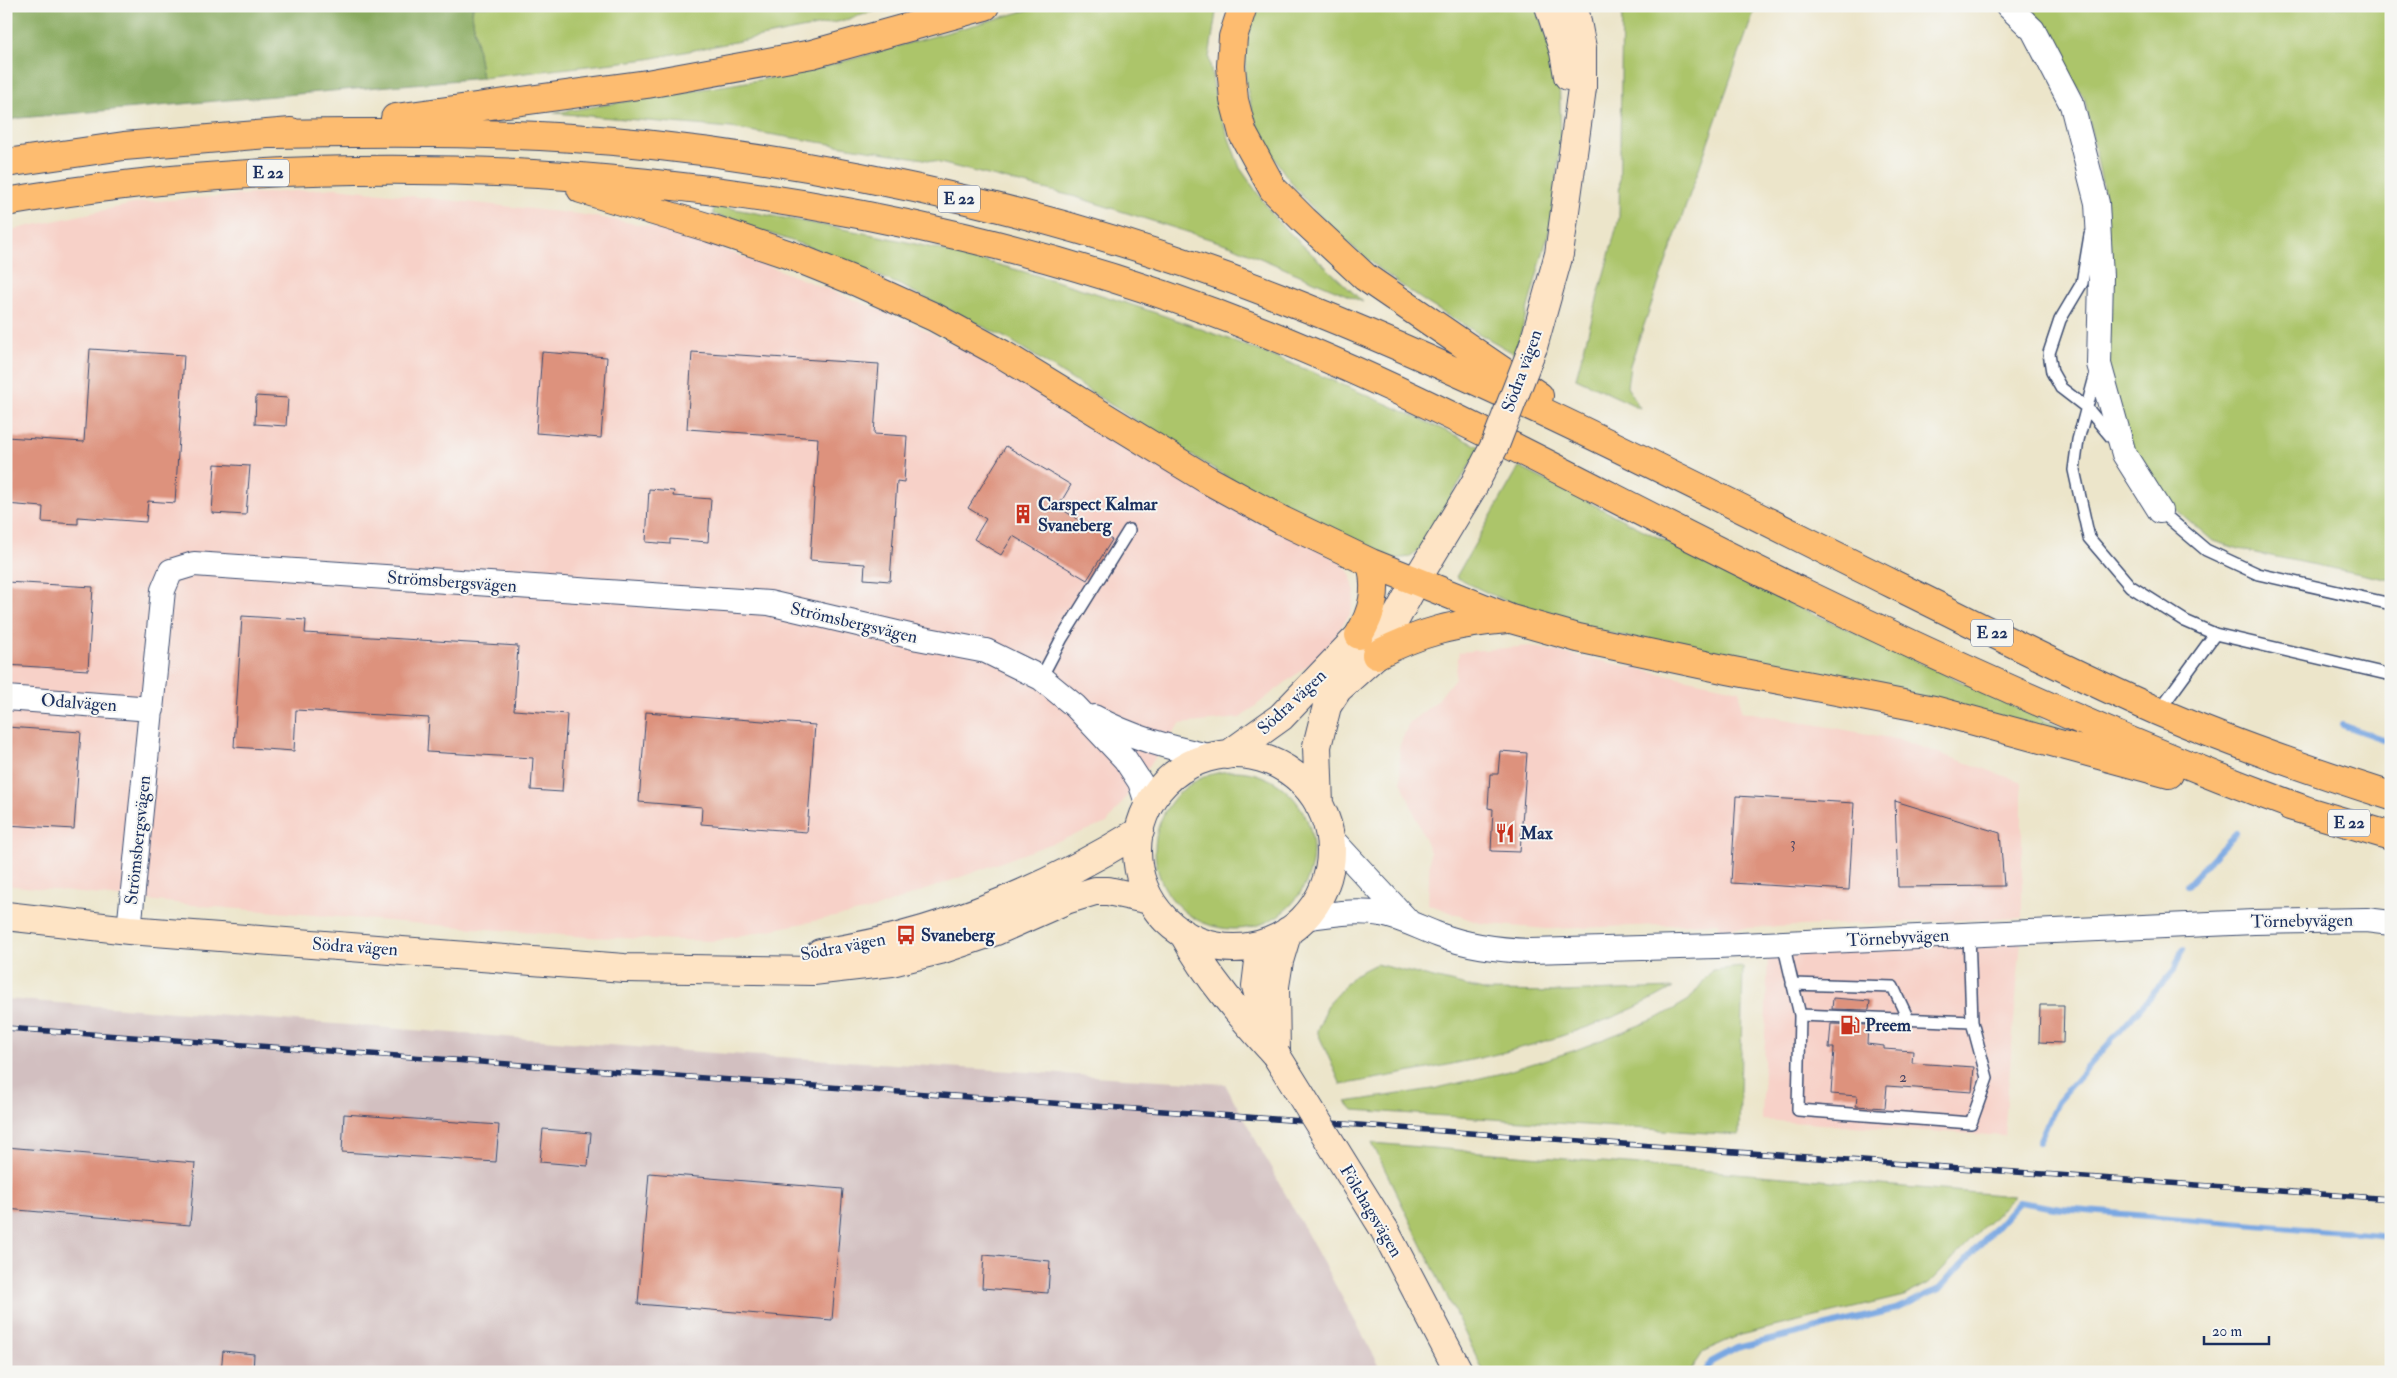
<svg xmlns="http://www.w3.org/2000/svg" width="2397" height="1378" font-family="'IM FELL Double Pica',serif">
<rect width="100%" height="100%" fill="#f6f6f2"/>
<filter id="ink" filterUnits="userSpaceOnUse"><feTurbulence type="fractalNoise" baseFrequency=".02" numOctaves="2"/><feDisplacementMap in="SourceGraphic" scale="10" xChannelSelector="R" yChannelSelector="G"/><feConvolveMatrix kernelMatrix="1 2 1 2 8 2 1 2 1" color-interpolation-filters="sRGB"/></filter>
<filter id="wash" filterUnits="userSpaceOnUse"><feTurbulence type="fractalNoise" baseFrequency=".0096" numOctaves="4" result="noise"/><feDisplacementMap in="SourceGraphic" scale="20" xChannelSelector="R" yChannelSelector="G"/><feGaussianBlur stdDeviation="1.12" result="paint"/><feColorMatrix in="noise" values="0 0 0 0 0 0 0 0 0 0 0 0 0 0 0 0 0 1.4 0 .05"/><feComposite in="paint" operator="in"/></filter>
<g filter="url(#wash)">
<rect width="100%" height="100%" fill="#ece5ca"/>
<path fill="#f7d1c8" d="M 336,188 L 578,214 L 667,229 L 766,265 L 910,322 L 1049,393 L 1342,563 L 1350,574 L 1355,592 L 1351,613 L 1322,654 L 1240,718 L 1180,724 L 1107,823 L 874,909 L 714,941 L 587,937 L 203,906 L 6,885 L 6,231 L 143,202 Z
M 1530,646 L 1740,690 L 1741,711 L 1901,740 L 2022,782 L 2022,918 L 1719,929 L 1719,923 L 1547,929 L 1479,923 L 1428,904 L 1430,852 L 1401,781 L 1399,747 L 1409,723 L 1437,701 L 1455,678 L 1459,652 Z
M 2021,940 L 2004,1136 L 1762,1120 L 1768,953 Z"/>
<path fill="#d2bfc0" d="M 6,999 L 714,1053 L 1225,1084 L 1383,1372 L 6,1372 Z"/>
<path fill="#acc56a" stroke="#647a64" d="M 473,6 L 891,6 L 842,21 L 648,59 L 482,78 L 472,14 Z
M 1042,6 L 1217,6 L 1209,58 L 1217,106 L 1240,168 L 1277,221 L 1363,302 L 1232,246 L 1076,197 L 924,159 L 731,128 L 554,113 L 802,73 Z
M 1258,6 L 1537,6 L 1559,74 L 1561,141 L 1550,228 L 1515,354 C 1486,337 1455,321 1427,303 C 1336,242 1203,129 1258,6 Z
M 1622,6 L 1756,6 L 1630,365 L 1627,387 L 1640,408 L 1576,378 L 1619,218 Z
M 2022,6 L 2391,6 L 2391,580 L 2246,551 L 2213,541 L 2171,505 L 2132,451 L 2106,364 L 2106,203 L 2085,100 L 2042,27 Z
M 714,205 C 795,221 877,233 957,254 C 1138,299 1311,366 1480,447 L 1423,545 L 1410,557 L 1394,559 L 1257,495 L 1152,431 L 1010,340 L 900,285 L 818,250 L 713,214 Z
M 1519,467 L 1762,590 L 2077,735 C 1964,706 1851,684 1737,660 C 1640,640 1543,625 1456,577 Z
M1155 850a79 79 0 1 1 158 0a79 79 0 1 1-158 0Z
M 1376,964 L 1487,991 L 1561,992 L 1673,988 C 1571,1046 1455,1064 1341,1085 L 1317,1031 L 1329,1003 L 1354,975 Z
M 1743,967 L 1739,1135 L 1353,1110 L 1346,1102 L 1433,1089 L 1502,1073 L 1573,1051 L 1660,1017 L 1689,1000 L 1712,970 Z
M 1372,1143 L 2014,1196 L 1929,1283 L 1904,1296 L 1740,1335 L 1704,1351 L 1690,1372 L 1484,1372 Z"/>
<path fill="#89aa5e" stroke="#526c5e" d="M 6,6 L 473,6 L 472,14 L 482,78 L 20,118 L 6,121 Z"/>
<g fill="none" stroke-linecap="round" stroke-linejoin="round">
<path stroke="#79a7e2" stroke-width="6" d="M 2342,725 L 2391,742
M 2187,885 L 2236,833
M 2039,1142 L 2057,1102 L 2174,970 L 2182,950
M 1705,1372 L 1711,1362 L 1737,1348 L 1896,1309 L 1939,1289 L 2019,1202 L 2062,1209 L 2391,1236"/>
</g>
<g id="blocks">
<path fill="#dd927d" d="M 90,349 L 184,355 L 175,503 L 148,501 L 146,522 L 78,517 L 78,524 L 42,522 L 43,507 L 6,504 L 6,437 L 84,442 Z
M 542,352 L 607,357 L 601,438 L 536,433 Z
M 692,352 L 879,364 L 874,434 L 907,436 L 904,482 L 897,481 L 890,581 L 864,579 L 865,564 L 810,560 L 818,438 L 687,429 Z
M 256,396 L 288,398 L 286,426 L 255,424 Z
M 1006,446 L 1071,485 L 1058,507 L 1112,540 L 1087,580 L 1013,536 L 1001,555 L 974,539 L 986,519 L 968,508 Z
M 215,464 L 250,466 L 246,515 L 212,513 Z
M 649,489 L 674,491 L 673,496 L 711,499 L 708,542 L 670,539 L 670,544 L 646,542 Z
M 6,582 L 93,587 L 88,670 L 6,665 Z
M 242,616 L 306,620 L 305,633 L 518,646 L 514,710 L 567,714 L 562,792 L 531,790 L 533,758 L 427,752 L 429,718 L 296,710 L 294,751 L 234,747 Z
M 646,712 L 815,725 L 807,832 L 701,824 L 702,807 L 639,802 Z
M 6,727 L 81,732 L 74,829 L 6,825 Z
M 1500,751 L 1527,753 L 1520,852 L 1491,851 L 1493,809 L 1488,808 L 1490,774 L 1498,774 Z
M 1736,796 L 1854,803 L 1849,890 L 1731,883 Z
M 1895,801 L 2000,833 L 2004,886 L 1898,887 Z
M 1833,998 L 1870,1001 L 1869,1010 L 1832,1009 Z
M 2040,1005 L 2064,1005 L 2063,1043 L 2039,1042 Z
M 1831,1024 L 1868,1025 L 1867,1044 L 1884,1046 L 1884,1049 L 1913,1051 L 1912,1063 L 1974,1067 L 1972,1092 L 1887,1086 L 1885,1108 L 1856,1106 L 1857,1096 L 1831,1094 L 1834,1048 L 1829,1048 Z
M 344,1114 L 499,1125 L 496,1162 L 342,1152 Z
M 543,1129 L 591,1133 L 588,1166 L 540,1162 Z
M 6,1147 L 195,1163 L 190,1225 L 6,1209 Z
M 649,1173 L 843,1189 L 832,1320 L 638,1304 Z
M 984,1255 L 1050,1261 L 1048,1293 L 982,1288 Z
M 223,1351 L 254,1354 L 253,1372 L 221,1372 Z"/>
</g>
</g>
<g filter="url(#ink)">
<use href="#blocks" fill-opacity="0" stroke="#3a4a6e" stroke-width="1"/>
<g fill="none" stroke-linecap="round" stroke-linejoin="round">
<defs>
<path id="lane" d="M 2090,235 L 2082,283 L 2060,320 L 2049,353 L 2052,372 L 2061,388 L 2087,408 L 2112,438
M 2096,373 L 2078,440 L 2074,470 L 2089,538 L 2130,586 L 2185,621 L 2215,634 L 2391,675
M 2160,511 L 2206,550 L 2258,574 L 2391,604
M 1041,678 L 1062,638 L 1129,530
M 2158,712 L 2215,634
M 1783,943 L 1800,1015 L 1972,1022 L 1969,934
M 1792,984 L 1893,987 L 1908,1019
M 1800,1015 L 1798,1110 L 1971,1123 L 1987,1078 L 1972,1022"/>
<path id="street" d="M 2008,6 L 2033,30 L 2072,105 L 2097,203 L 2101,277 L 2099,364 L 2124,454 L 2160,511
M 6,698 L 152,709
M 1094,717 C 1132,738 1170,748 1213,757
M 1330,837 L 1408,921
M 1305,918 C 1330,914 1355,910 1381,914 C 1402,918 1420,928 1439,935 C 1468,946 1500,950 1530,951 L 1717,946 L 2254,922 L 2366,920 L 2391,923
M 129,930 L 163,590 L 171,571 L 194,564 L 769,603 L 918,638 L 986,651 L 1041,678 L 1075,706 L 1125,759 L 1140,782 L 1148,806"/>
<path id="secondary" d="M 1549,6 L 1564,52 L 1568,76
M 1533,347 L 1559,254 L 1582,88 L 1582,48 L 1574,6
M1137 851a97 97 0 1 1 194 0a97 97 0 1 1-194 0Z
M 1228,755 L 1281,717 L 1376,618
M 1319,805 L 1317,746 L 1327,706 L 1338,689 L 1376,655 L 1416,581 L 1474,485
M 6,916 L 129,930 L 624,968 L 813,971 L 892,962 L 940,950 L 996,931 L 1066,900 L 1095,891 L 1108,891 L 1150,900
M 1183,933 C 1208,979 1241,1016 1276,1055
M 1261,945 L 1256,986 L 1266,1025
M 820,953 C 935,936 1041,892 1140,831
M 1276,1055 L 1275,986 L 1279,961 L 1288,931
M 1384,1229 L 1459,1372"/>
<path id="highway" d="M 1243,6 L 1233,37 L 1231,66 L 1234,100 L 1243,134 L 1273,189 L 1304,220 L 1365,277 L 1539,396
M 395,118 L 647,84 L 812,54 L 985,6
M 272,134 C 396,132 520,131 644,144 C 857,167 1079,219 1279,297 C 1489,379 1691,484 1893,584 C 1981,627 2068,672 2157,711 C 2233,744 2312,771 2391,796
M 6,163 L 124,146 L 291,132
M 581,189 L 710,228 L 790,255 L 857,282 L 934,317 L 1002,354 L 1208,480 L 1283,521 L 1371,563 L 1511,619 L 1578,638 L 1728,670 L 1934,710 L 2169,774
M 6,202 C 413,131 883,178 1266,333 C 1451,407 1624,507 1804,593 C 1969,673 2136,748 2308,811
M 1359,635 C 1373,611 1378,590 1371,563
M 1376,655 C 1423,631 1454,624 1507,619
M 2290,806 L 2391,836"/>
</defs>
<use href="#lane" stroke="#3a4a6e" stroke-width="14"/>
<use href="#street" stroke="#3a4a6e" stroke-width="26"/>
<use href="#secondary" stroke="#3a4a6e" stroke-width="30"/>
<use href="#highway" stroke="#3a4a6e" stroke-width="30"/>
<use href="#lane" stroke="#fff" stroke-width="11"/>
<use href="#street" stroke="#fff" stroke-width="24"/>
<use href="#secondary" stroke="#fee4c5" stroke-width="28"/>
<use href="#highway" stroke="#fdbc6f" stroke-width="28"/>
<defs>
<path id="rail" d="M 6,1028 L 2391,1199"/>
</defs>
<use href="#rail" stroke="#1b2f5e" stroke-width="5.5"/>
<use href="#rail" stroke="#f6f6f2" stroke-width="4" stroke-dasharray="11" stroke-linecap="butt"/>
<defs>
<path id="secondary-bridge" d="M 1474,485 L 1495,445 L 1533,347
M 1276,1055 L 1384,1229"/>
</defs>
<use href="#secondary-bridge" stroke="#3a4a6e" stroke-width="30" stroke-linecap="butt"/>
<use href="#secondary-bridge" stroke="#fee4c5" stroke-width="28"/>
</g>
</g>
<defs>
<symbol id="building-bare" viewBox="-9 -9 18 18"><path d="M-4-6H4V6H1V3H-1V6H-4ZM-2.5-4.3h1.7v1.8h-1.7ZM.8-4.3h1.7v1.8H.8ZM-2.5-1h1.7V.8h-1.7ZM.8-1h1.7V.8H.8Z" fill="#c8321e" stroke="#f6f6f2" stroke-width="2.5" paint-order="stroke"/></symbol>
<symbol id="restaurant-bare" viewBox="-9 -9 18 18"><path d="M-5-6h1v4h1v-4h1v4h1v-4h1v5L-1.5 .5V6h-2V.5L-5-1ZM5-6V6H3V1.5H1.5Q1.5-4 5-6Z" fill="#c8321e" stroke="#f6f6f2" stroke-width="2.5" paint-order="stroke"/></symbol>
<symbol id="bus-bare" viewBox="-9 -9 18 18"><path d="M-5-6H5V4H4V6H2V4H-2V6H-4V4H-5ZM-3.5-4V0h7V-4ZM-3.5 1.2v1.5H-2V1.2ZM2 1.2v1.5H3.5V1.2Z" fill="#c8321e" stroke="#f6f6f2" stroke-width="2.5" paint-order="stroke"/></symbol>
<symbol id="fuel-bare" viewBox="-9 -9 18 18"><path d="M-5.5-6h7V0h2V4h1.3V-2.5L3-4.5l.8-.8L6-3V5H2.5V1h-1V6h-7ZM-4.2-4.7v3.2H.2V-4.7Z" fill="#c8321e" stroke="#f6f6f2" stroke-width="2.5" paint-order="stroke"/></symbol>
</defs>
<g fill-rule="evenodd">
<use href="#building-bare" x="1009" y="500" width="28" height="28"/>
<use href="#restaurant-bare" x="1491" y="819" width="28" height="28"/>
<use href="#bus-bare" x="892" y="921" width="28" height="28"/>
<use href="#fuel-bare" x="1836" y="1011" width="28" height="28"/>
</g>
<g text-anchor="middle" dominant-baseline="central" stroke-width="4" stroke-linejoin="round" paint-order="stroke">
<g font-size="15" fill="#4c4866">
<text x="1793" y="843">3</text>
<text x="1903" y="1077">2</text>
</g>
<g fill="#f6f6f2" stroke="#5d6b8a" stroke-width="1">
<rect x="247" y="159.5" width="42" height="27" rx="4"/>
<rect x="938" y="185.5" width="42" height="27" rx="4"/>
<rect x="1971" y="619.5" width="42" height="27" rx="4"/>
<rect x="2328" y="809.5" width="42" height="27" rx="4"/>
</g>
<g font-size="16" font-weight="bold" fill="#1b2f5e">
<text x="268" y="173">E 22</text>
<text x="959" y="199">E 22</text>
<text x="1992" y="633">E 22</text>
<text x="2349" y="823">E 22</text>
</g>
<g font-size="18" fill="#1b2f5e" stroke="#f6f6f2">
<text transform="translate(1522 371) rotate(-70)">Södra vägen</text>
<text transform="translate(452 582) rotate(4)">Strömsbergsvägen</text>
<text transform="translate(854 623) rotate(13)">Strömsbergsvägen</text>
<text transform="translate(1292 702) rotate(-43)">Södra vägen</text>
<text transform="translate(79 703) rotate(4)">Odalvägen</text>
<text transform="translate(138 840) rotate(-84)">Strömsbergsvägen</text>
<text transform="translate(2302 921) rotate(-1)">Törnebyvägen</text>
<text transform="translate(1898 938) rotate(-3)">Törnebyvägen</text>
<text transform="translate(355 947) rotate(4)">Södra vägen</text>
<text transform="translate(843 947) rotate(-11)">Södra vägen</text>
<text transform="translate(1371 1211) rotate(59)">Fölehagsvägen</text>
</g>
<g font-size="18" font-weight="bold" fill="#1b2f5e" stroke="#f6f6f2" text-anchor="start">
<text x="1038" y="504">Carspect Kalmar<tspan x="1038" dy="21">Svaneberg</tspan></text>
<text x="1520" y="833">Max</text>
<text x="921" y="935">Svaneberg</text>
<text x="1865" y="1025">Preem</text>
</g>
</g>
<rect width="2397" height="1378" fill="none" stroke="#f6f6f2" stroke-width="25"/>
<path d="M2204 1336v8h65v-8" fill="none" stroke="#1b2f5e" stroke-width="2.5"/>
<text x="2212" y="1336" font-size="15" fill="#1b2f5e" stroke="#f6f6f2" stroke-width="4" paint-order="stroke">20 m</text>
</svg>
